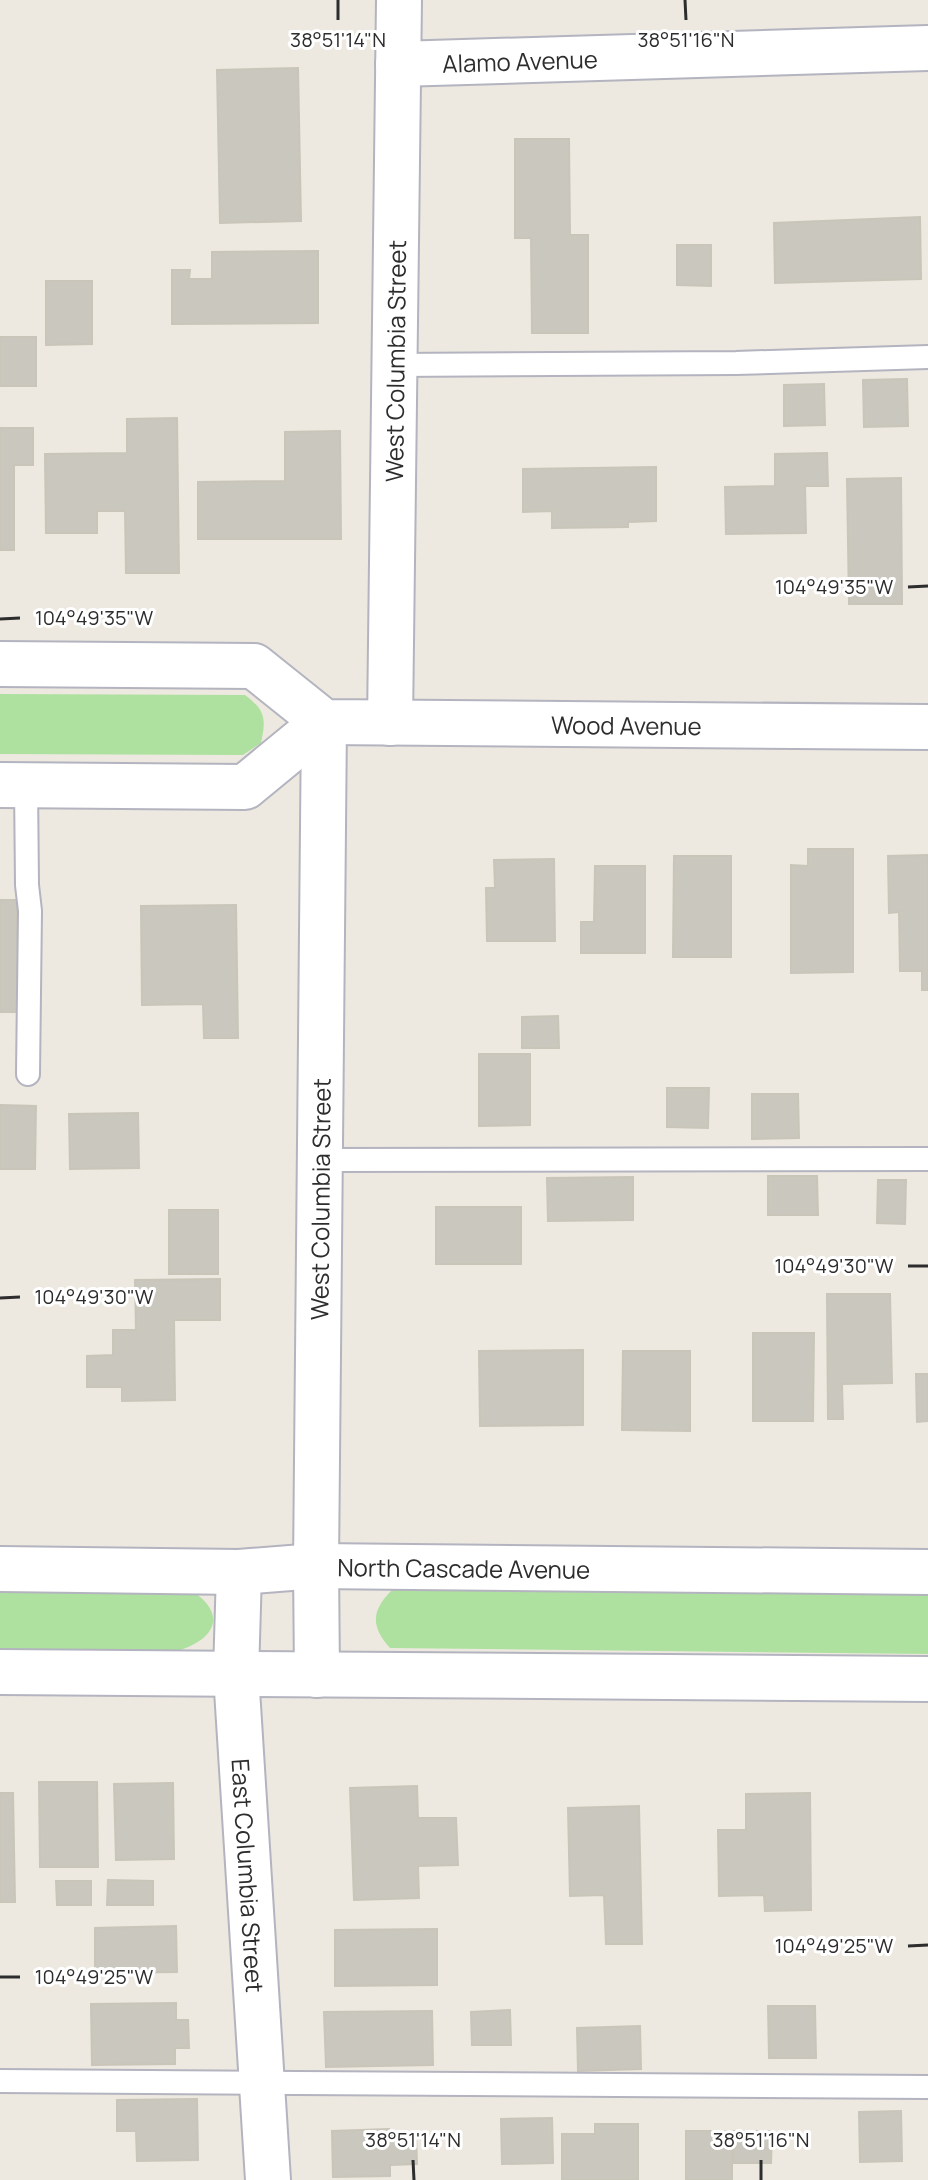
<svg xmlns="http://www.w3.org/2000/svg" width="928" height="2180" font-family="Manrope,sans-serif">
<rect width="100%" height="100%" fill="#ede9e0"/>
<path fill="#aee19f" d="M 0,694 L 245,695 C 266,711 266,719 261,743 L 243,755 L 0,754 Z
M 0,1586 L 187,1588 C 228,1611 218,1639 177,1651 L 0,1649 Z
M 396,1586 L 928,1591 L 928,1654 L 390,1648 C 368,1623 373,1608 396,1586 Z"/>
<path fill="#c9c7be" stroke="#c9c5b9" stroke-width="2" d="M 298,68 L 301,221 L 220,223 L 217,70 Z
M 515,139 L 569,139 L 570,235 L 588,235 L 588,333 L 532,333 L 531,238 L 515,238 Z
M 920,217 L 921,279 L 775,283 L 774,223 Z
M 677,245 L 711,245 L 711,286 L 677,285 Z
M 318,251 L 318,323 L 172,324 L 172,270 L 190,270 L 189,279 L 212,279 L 212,252 Z
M 46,281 L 92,281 L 92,344 L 46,345 Z
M 0,337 L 36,337 L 36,386 L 0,386 Z
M 907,379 L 908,426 L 864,427 L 863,380 Z
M 824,384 L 825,425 L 784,426 L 784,385 Z
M 177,418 L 179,573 L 126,573 L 125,511 L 97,511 L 97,533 L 46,533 L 45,454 L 127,453 L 127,419 Z
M 0,428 L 33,428 L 33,465 L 14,465 L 14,550 L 0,550 Z
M 340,431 L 341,539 L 198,539 L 198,482 L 285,481 L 285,432 Z
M 827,453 L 828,486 L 805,486 L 806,533 L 726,534 L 725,487 L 775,486 L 775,454 Z
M 656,467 L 656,521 L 628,522 L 628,527 L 552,528 L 552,511 L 523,512 L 523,469 Z
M 901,478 L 902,604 L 849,604 L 847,479 Z
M 808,849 L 853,849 L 853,972 L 791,973 L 791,865 L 808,866 Z
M 928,855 L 928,990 L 922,990 L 922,971 L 900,971 L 899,912 L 889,913 L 888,856 Z
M 674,856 L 731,856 L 731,957 L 673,957 Z
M 554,859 L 555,941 L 487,941 L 486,888 L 495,888 L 494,860 Z
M 595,866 L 645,866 L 645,953 L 581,953 L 581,922 L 594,922 Z
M 0,900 L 17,900 L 17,1012 L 0,1012 Z
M 236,905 L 238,1038 L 204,1038 L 203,1004 L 142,1005 L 141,906 Z
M 558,1016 L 559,1048 L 522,1048 L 522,1017 Z
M 479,1054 L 530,1054 L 530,1125 L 479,1126 Z
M 667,1088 L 709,1088 L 708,1128 L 667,1127 Z
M 752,1094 L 798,1094 L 799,1138 L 752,1139 Z
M 0,1105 L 36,1106 L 35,1169 L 0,1169 Z
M 138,1113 L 139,1168 L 70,1169 L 69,1114 Z
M 768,1176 L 817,1176 L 818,1215 L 768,1215 Z
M 633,1177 L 633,1220 L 548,1221 L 547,1178 Z
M 878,1180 L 906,1180 L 905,1224 L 877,1223 Z
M 436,1207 L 521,1207 L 521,1264 L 436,1264 Z
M 169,1210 L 218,1210 L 218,1274 L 169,1274 Z
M 220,1279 L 220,1320 L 174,1320 L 175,1400 L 122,1401 L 122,1387 L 87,1387 L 87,1356 L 113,1355 L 113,1330 L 136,1330 L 135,1280 Z
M 827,1294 L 890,1294 L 892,1383 L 842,1384 L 843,1419 L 828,1419 Z
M 753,1333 L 814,1333 L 813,1421 L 753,1421 Z
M 583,1350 L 583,1425 L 480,1426 L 479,1351 Z
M 623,1351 L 690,1351 L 690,1431 L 622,1430 Z
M 916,1374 L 928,1374 L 928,1421 L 917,1422 Z
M 39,1782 L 97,1782 L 98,1867 L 40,1867 Z
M 173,1783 L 174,1859 L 116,1860 L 114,1784 Z
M 417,1786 L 418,1818 L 456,1818 L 458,1865 L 418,1866 L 419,1898 L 354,1900 L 350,1788 Z
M 0,1793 L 13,1793 L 15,1902 L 0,1902 Z
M 810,1793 L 811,1910 L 765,1911 L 764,1895 L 719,1896 L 718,1830 L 746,1830 L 746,1794 Z
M 639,1806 L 642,1944 L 606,1944 L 604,1895 L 570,1896 L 568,1808 Z
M 108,1880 L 153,1881 L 153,1905 L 107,1905 Z
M 56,1881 L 91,1881 L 91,1905 L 57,1905 Z
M 176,1926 L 177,1972 L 95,1973 L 95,1928 Z
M 437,1929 L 437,1985 L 335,1986 L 335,1930 Z
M 176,2003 L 176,2020 L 188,2020 L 189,2048 L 175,2048 L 175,2064 L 92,2065 L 91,2004 Z
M 768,2006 L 815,2006 L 816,2058 L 769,2058 Z
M 510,2010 L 511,2045 L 472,2045 L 471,2012 Z
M 432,2011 L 433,2065 L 326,2067 L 324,2012 Z
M 640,2026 L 641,2069 L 578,2071 L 577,2028 Z
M 197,2099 L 198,2160 L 137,2161 L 136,2131 L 117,2131 L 117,2100 Z
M 901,2111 L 902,2161 L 860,2162 L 859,2112 Z
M 552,2118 L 553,2163 L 502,2164 L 501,2119 Z
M 595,2124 L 638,2124 L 638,2180 L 562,2180 L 562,2134 L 595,2134 Z
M 389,2129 L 389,2135 L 416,2135 L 417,2164 L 390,2165 L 390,2176 L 333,2177 L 332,2131 Z
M 686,2131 L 732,2131 L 732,2180 L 686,2180 Z
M 734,2131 L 772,2131 L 771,2163 L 734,2163 Z"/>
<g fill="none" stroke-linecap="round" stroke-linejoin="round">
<defs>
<path id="service" d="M 395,365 L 736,363 L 928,357
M 26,785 L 27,885 L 30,911 L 28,1074
M 320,1160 L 928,1159
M 0,2081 L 928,2087"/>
<g id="minor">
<path id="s1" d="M 398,64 L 928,48"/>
<path id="s2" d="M 0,664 L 254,666 L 324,722 L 928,727"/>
<path id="s3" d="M 390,723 L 399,0"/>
<path d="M 0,785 L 245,787 L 324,722"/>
<path id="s4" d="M 239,1572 L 236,1674 L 268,2180"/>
<path id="s5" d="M 317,1675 L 316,1566 L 324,722"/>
</g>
<g id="secondary">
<path id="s6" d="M 0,1569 L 239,1572 L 316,1566 L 928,1572"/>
<path d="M 0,1672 L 928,1679"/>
</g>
</defs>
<use href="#service" stroke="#b3b4bf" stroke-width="26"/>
<use href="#minor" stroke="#b3b4bf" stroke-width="48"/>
<use href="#secondary" stroke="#b3b4bf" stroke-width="48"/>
<use href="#service" stroke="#fff" stroke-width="22"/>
<use href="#minor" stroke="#fff" stroke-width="44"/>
<use href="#secondary" stroke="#fff" stroke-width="44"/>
</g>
<path fill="none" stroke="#2d2d2d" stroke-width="3" d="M 338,0 L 338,20M 685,0 L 686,20M 908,587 L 928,586M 0,619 L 20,618M 908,1266 L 928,1266M 0,1298 L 20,1297M 908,1946 L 928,1945M 0,1977 L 20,1977M 413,2160 L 414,2180M 761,2160 L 761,2180"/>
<g text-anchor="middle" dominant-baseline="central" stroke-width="6" stroke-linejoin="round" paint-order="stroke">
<g font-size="24" fill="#2d2d2d" stroke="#fff">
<text stroke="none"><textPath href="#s1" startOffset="122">Alamo Avenue</textPath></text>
<text stroke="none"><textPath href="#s3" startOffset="362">West Columbia Street</textPath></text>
<text stroke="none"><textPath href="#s2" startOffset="646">Wood Avenue</textPath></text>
<text stroke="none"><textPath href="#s5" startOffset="476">West Columbia Street</textPath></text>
<text stroke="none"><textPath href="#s6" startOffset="464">North Cascade Avenue</textPath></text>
<text stroke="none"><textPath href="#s4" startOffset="304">East Columbia Street</textPath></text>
</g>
</g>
<g font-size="20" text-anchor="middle" fill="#2d2d2d" stroke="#fff" stroke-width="6" stroke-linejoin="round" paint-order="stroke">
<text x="338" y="47">38°51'14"N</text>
<text x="686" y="47">38°51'16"N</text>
<text x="834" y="594">104°49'35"W</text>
<text x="94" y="625">104°49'35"W</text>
<text x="834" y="1273">104°49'30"W</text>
<text x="94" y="1304">104°49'30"W</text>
<text x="834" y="1953">104°49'25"W</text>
<text x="94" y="1984">104°49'25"W</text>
<text x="413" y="2147">38°51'14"N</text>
<text x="761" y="2147">38°51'16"N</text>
</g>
</svg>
